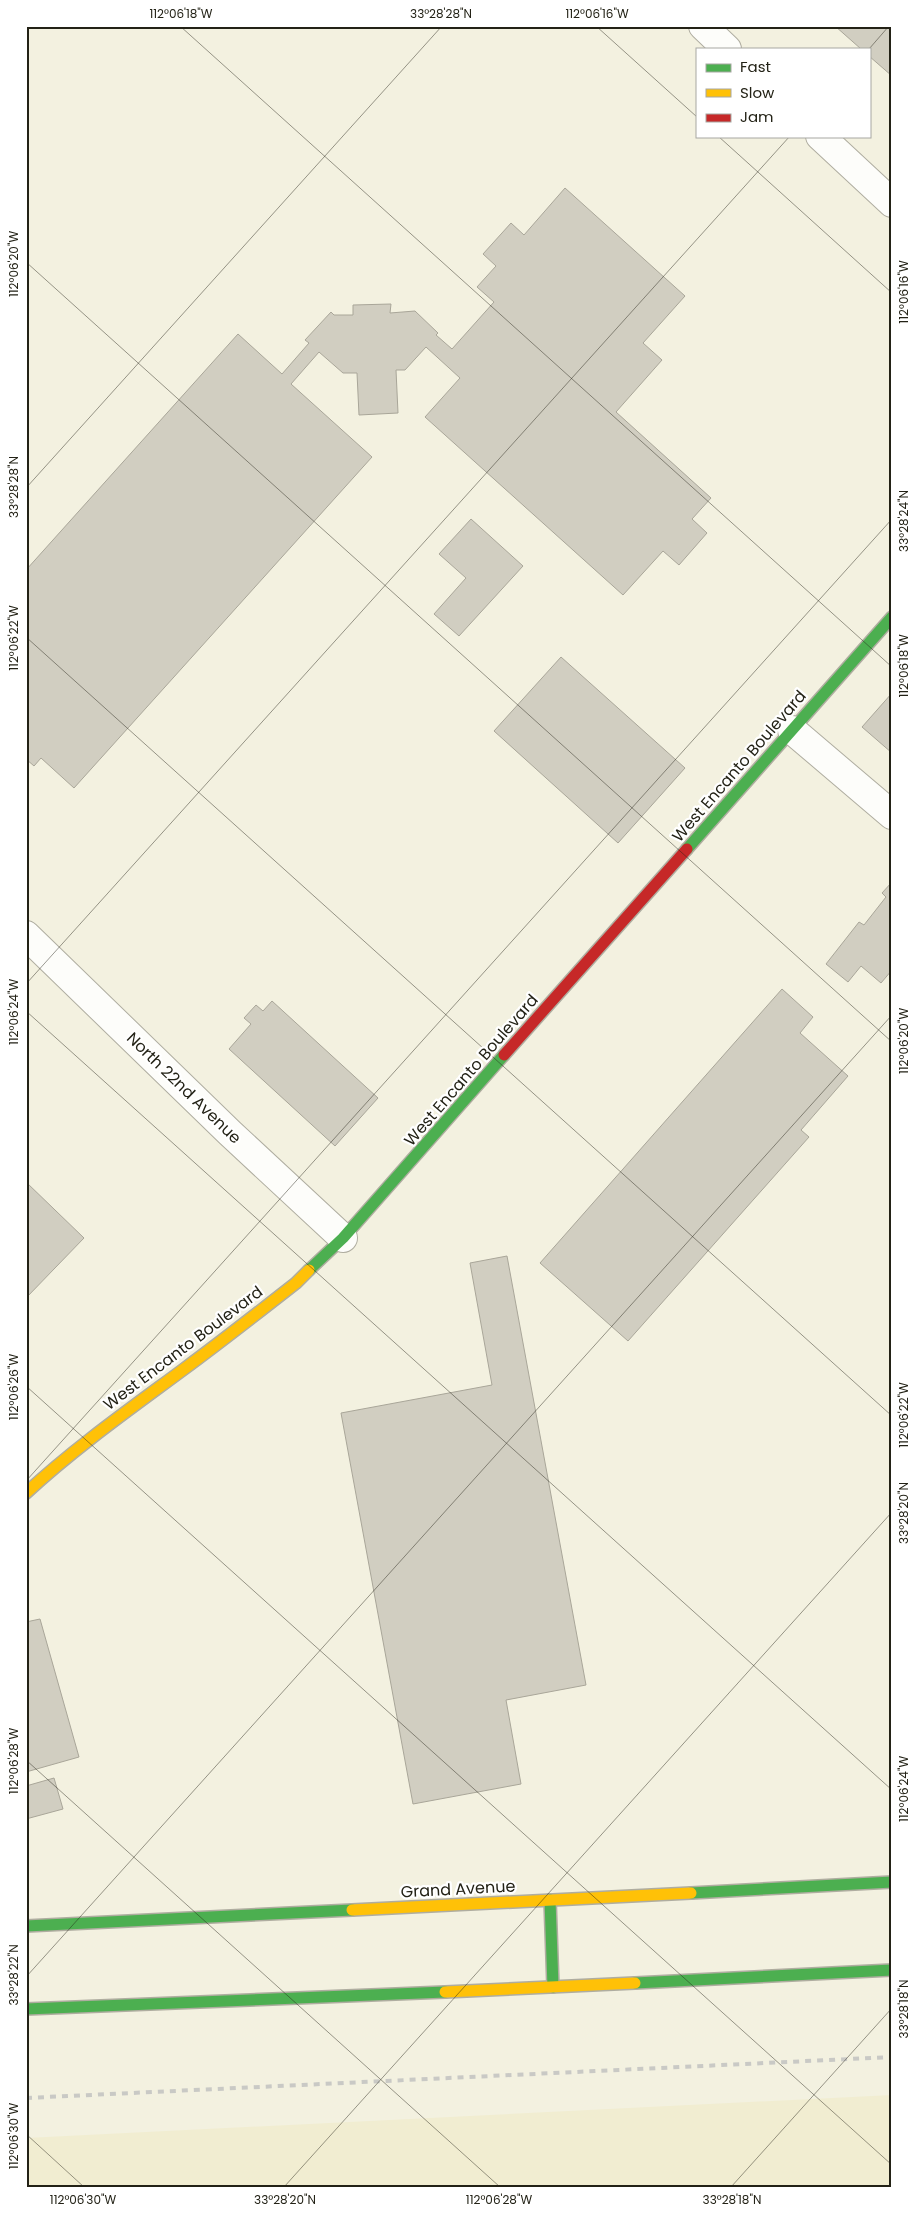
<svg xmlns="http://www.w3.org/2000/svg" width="918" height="2213" font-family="Poppins,sans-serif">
<rect width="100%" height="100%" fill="#f3f1e0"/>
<path fill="#f1edd1" d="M 892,2095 L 892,2187 L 26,2187 L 26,2138 Z"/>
<path fill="#d1cec1" stroke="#a9a699" d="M 835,26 L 892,26 L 892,76 L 869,56 L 869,49 L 861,49 Z
M 565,188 L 685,296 L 643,343 L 662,360 L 616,412 L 711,498 L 692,519 L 707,533 L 679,565 L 663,551 L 623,595 L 425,417 L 460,378 L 426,347 L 405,370 L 396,370 L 398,413 L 359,415 L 357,373 L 343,373 L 319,352 L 291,384 L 372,457 L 74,788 L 41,758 L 34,766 L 26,759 L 26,570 L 238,334 L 282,374 L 309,343 L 305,340 L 331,312 L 334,315 L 353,315 L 353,305 L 391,304 L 390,313 L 415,311 L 438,333 L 436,335 L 452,349 L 494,302 L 477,287 L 496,266 L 483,254 L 511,223 L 524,235 Z
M 471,519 L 523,566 L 459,636 L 434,614 L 466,578 L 439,554 Z
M 561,657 L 685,768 L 618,843 L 494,731 Z
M 892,693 L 892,753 L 862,727 Z
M 892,882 L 892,970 L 881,983 L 861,966 L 848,982 L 826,964 L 859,922 L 864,925 L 886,897 L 882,893 Z
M 782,989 L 813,1017 L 800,1033 L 848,1076 L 801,1130 L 809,1137 L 628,1341 L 540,1263 Z
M 272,1001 L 378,1098 L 335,1146 L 229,1049 L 251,1024 L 244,1018 L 256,1005 L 263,1011 Z
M 26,1182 L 84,1238 L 26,1298 Z
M 507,1256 L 586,1685 L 506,1700 L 521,1784 L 413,1804 L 341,1413 L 492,1385 L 470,1263 Z
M 40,1619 L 79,1757 L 26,1772 L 26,1622 Z
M 54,1778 L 63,1809 L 26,1819 L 26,1786 Z"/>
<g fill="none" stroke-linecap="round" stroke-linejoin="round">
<defs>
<path id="street" d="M 703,26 L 727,49
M 820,136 L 892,203
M 792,730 L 892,815
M 26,935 L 230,1133 L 343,1238"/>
<path id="fast" d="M 687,849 L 892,617
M 309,1270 L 343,1238 L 504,1055
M 691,1893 L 892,1882
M 550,1900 L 553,1987
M 26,1926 L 352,1910
M 635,1983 L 892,1970
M 26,2009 L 445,1992"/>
<path id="slow" d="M 26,1493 C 76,1447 130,1409 184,1369 C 222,1341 259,1312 296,1283 L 309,1270
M 352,1910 L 691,1893
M 445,1992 L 635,1983"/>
<path id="jam" d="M 504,1055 L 687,849"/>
</defs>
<use href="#street" stroke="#afada0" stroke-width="30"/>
<use href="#fast" stroke="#afada0" stroke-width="14"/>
<use href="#slow" stroke="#afada0" stroke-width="14"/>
<use href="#jam" stroke="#afada0" stroke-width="14"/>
<use href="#street" stroke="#fdfdfa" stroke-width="28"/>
<use href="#fast" stroke="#4caf50" stroke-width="11"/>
<use href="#slow" stroke="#ffc107" stroke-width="11"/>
<use href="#jam" stroke="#c62828" stroke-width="11"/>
<path stroke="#c9c9c5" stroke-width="4" stroke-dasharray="6 6" stroke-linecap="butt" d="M 26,2098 L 892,2057"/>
</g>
<path fill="none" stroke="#232216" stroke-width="1" stroke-opacity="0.45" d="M 180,26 L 892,667M 596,26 L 697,117M 869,49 L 889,26M 718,136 L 892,293M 26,262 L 892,1042M 26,488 L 442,26M 26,637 L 892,1416M 26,984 L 790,136M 26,1011 L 892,1790M 26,1386 L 892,2165M 26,1481 L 892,519M 26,1760 L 500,2187M 26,1977 L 892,1015M 26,2134 L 84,2187M 284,2187 L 892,1512M 731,2187 L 892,2008"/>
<g text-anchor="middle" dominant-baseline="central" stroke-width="4.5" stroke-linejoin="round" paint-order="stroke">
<g font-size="16" fill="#232216" stroke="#fff">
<text transform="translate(739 766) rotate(-49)">West Encanto Boulevard</text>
<text transform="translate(471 1070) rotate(-49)">West Encanto Boulevard</text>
<text transform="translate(184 1088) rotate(44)">North 22nd Avenue</text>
<text transform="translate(183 1348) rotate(-37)">West Encanto Boulevard</text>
<text transform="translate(458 1889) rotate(-3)">Grand Avenue</text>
</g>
</g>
<rect width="918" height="2213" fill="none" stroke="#ffffff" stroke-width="55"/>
<rect x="696" y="48" width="175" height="90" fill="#ffffff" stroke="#a7a7a2"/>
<rect x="706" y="64" width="25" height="8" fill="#4caf50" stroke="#a7a7a2"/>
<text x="740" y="72" font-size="15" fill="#232216">Fast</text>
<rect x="706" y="89" width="25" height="8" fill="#ffc107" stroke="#a7a7a2"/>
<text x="740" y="98" font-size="15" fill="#232216">Slow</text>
<rect x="706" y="114" width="25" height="8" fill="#c62828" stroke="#a7a7a2"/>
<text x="740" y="122" font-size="15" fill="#232216">Jam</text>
<rect x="28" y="28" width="862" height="2158" fill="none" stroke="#232216" stroke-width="2"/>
<g font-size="12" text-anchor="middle" fill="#232216">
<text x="181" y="18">112°06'18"W</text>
<text x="441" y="18">33°28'28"N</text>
<text x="597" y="18">112°06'16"W</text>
<text transform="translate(14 264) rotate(-90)" y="4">112°06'20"W</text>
<text transform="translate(904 292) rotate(-90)" y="4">112°06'16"W</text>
<text transform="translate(14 487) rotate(-90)" y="4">33°28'28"N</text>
<text transform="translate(904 521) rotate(-90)" y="4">33°28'24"N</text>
<text transform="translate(14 638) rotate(-90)" y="4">112°06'22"W</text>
<text transform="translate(904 666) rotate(-90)" y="4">112°06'18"W</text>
<text transform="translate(14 1012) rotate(-90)" y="4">112°06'24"W</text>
<text transform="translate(904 1041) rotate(-90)" y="4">112°06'20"W</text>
<text transform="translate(14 1387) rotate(-90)" y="4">112°06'26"W</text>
<text transform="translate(904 1415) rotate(-90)" y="4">112°06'22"W</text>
<text transform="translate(904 1513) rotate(-90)" y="4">33°28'20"N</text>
<text transform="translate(14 1761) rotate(-90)" y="4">112°06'28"W</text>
<text transform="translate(904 1789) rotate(-90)" y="4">112°06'24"W</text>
<text transform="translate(14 1975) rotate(-90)" y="4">33°28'22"N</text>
<text transform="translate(904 2009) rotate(-90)" y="4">33°28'18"N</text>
<text transform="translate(14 2136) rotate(-90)" y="4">112°06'30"W</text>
<text x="83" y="2204">112°06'30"W</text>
<text x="285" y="2204">33°28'20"N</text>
<text x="499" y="2204">112°06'28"W</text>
<text x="732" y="2204">33°28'18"N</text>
</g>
</svg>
